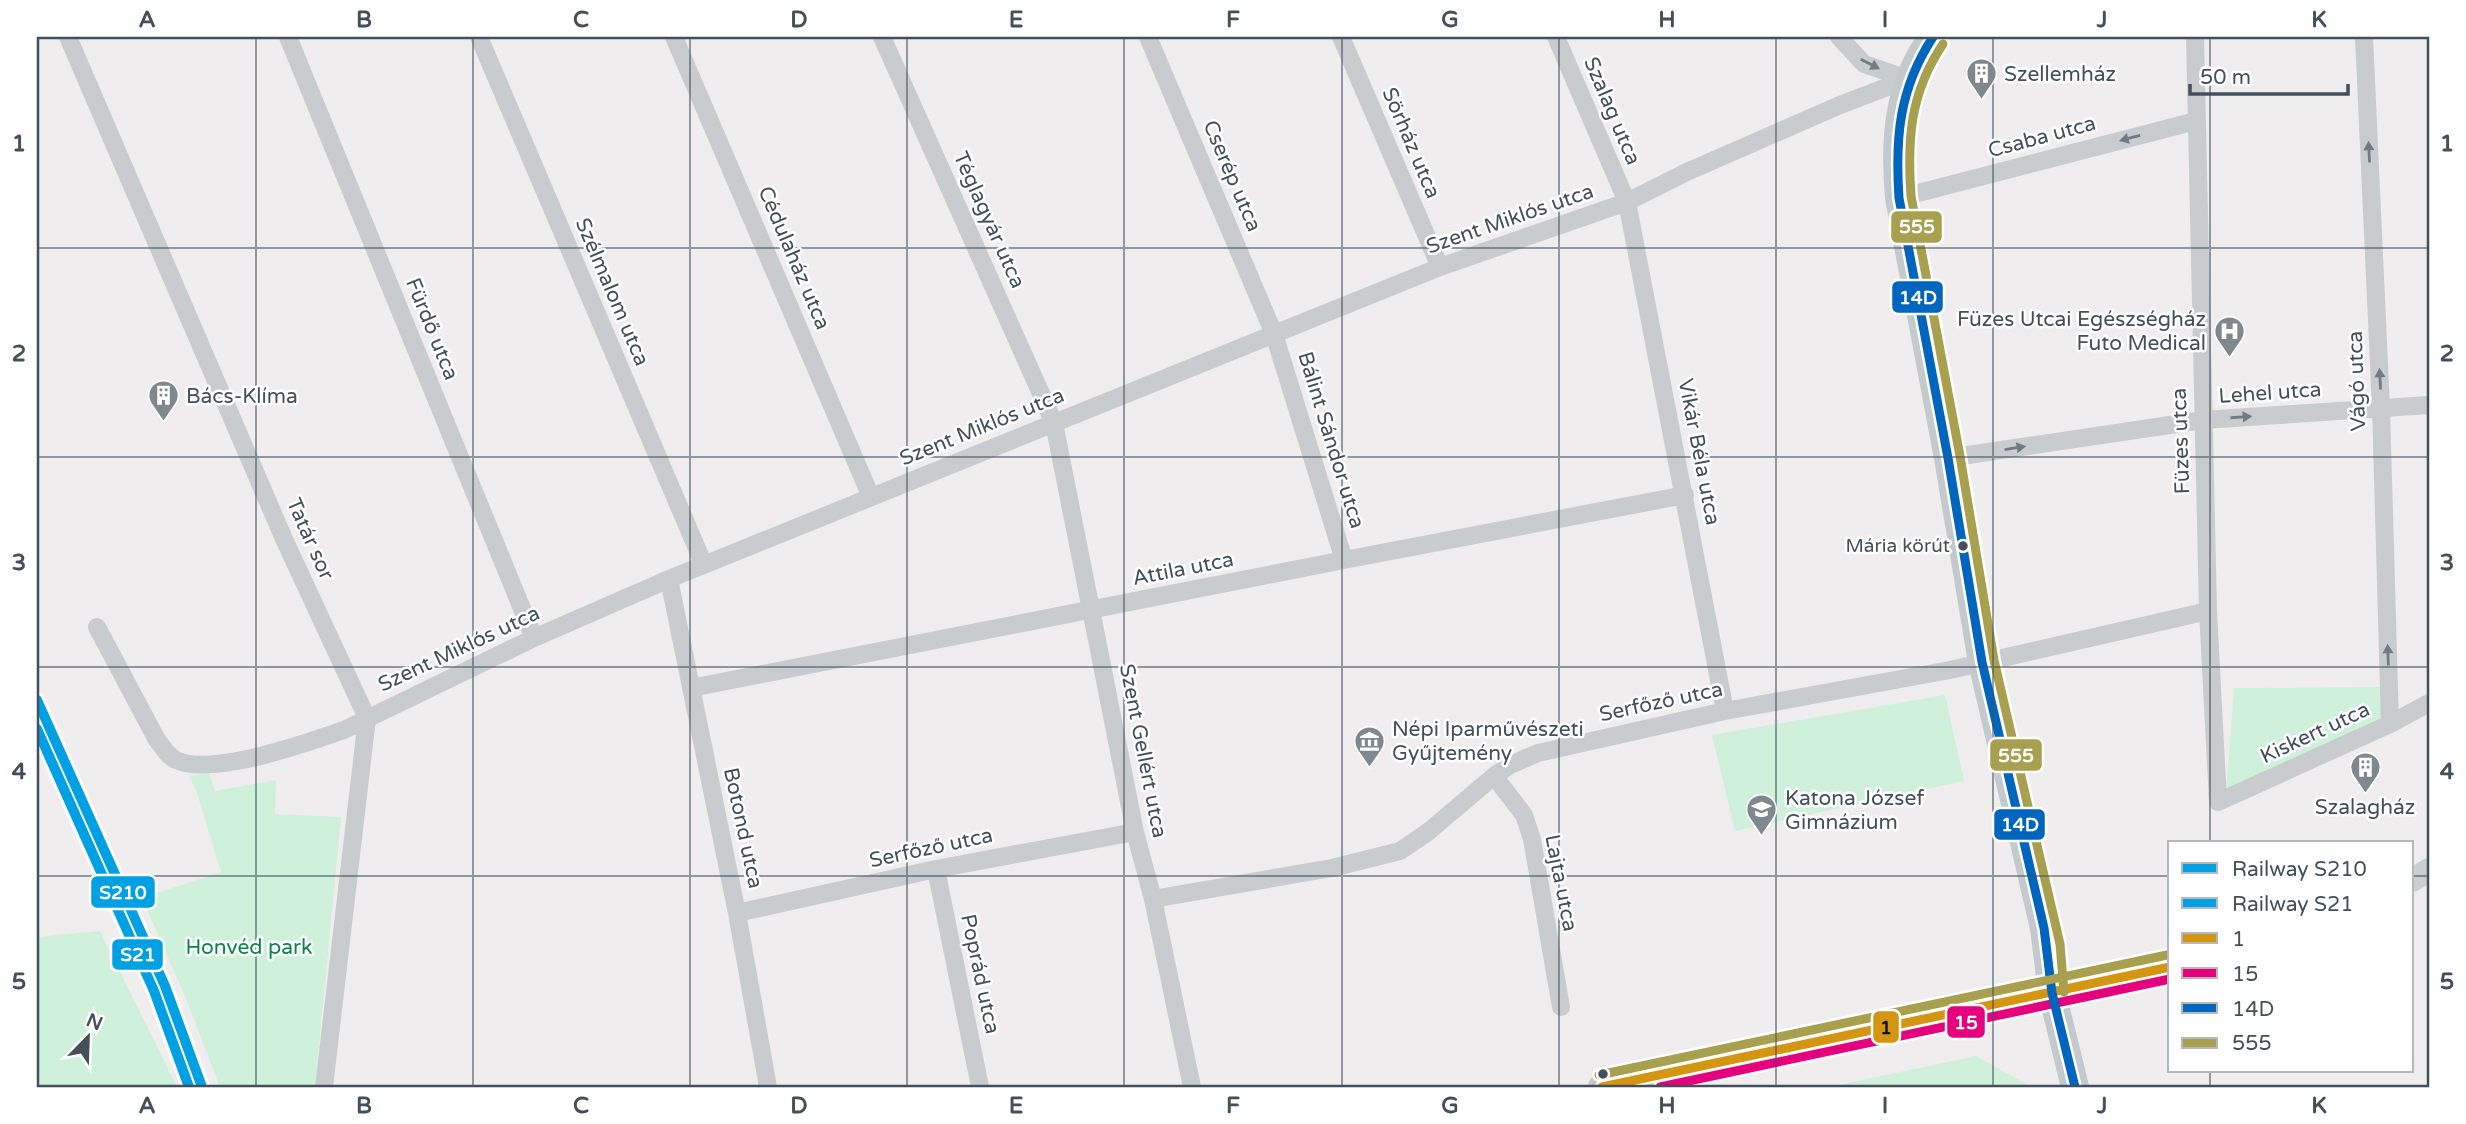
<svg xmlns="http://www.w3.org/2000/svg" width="2466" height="1124" font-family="'Varela Round',sans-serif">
<rect width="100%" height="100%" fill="#efeded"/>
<path fill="#cff1dc" d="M 2381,687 L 2381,718 L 2226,790 L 2234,688 Z
M 1945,695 L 1964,781 L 1735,831 L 1712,735 Z
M 209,773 L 215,791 L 276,780 L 275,814 L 341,817 L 315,1087 L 220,1087 L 187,1001 L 142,898 L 221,872 L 196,790 L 189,776 Z
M 100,931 L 177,1087 L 37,1087 L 37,937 Z
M 1976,1056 L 2031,1087 L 1829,1087 Z"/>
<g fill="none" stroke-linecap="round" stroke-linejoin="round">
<path stroke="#c9cccf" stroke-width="18" d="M 68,37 L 284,539 L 367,718 L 324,1087
M 288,37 L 534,638
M 479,37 L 704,565
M 674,37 L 871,497
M 882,37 L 1054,423 L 1135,832 L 1153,899 L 1192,1087
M 1148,37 L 1274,334 L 1344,560
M 1341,37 L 1440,267
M 1556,37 L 1627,202 L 1725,711
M 1839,37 L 1864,64 L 1908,79
M 2195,37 L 2208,611 L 2218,802 L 2390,724 L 2429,703
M 2364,37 L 2381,408 L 2390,724
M 1899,198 L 2196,121
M 1948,458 L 2203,420 L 2429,405
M 669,579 L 737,913 L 768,1087
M 97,627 L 157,740 C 163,747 167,756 176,760 C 211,777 307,743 344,730 L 534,638 L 669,579 L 1440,267 L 1627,202 L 1689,171 L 1840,105 L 1908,79
M 691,688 L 1344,560 L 1685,495
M 1494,776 L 1524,815 L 1532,839 L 1561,1007
M 936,869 L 980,1087
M 1153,899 L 1332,868 L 1400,851 L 1428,832 L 1494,776 L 1510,765 L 1538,753 L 1725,711 L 1950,670 L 2208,611
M 737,913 L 936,869 L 1135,832"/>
<path stroke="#caced1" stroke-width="24" d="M 2412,880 L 2429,870
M 2052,993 L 2170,967"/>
<path stroke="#c4c9ce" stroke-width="28" d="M 1933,37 C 1897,84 1894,141 1899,198 L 1948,458 L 1982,662 L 2044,928 L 2052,993 L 2075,1087
M 1602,1087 L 2052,993"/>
<defs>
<path id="bus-1" d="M 1602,1087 L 2170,967"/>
<path id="bus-2" d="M 1660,1087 L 2170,979"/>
<path id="bus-3" d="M 1933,37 C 1899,89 1895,137 1899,198 L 1948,458 L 1982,662 L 2044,928 L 2052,993 L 2075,1087"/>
<path id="bus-4" d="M 1943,44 C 1910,93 1907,139 1911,196 L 1960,456 L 1994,660 L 2060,944 L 2064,992
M 1599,1075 L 2167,955"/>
</defs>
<use href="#bus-1" stroke="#fff" stroke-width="14"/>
<use href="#bus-2" stroke="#fff" stroke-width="14"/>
<use href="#bus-3" stroke="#fff" stroke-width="14"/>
<use href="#bus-4" stroke="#fff" stroke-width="14"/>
<use href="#bus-1" stroke="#d39512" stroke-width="9"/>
<use href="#bus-2" stroke="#e5007d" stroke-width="9"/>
<use href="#bus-3" stroke="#0065bd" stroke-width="9"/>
<use href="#bus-4" stroke="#a8a04e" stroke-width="9"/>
<defs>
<path id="rail-1" d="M 37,700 L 165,986 L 202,1087"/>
<path id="rail-2" d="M 37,729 L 154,991 L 189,1087"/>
</defs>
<use href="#rail-1" stroke="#fff" stroke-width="16"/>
<use href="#rail-2" stroke="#fff" stroke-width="16"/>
<use href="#rail-1" stroke="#00a0e3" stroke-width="10"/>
<use href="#rail-2" stroke="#00a0e3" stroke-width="10"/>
</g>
<defs><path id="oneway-solid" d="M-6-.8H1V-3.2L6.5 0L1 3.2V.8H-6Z" transform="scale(1.75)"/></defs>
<g fill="#727b84">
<use href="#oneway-solid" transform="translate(1870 64) rotate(27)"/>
<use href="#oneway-solid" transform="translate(2130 138) rotate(165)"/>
<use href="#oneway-solid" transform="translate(2369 152) rotate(-93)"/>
<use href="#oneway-solid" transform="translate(2380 379) rotate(-93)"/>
<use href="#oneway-solid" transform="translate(2241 417) rotate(-4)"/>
<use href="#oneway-solid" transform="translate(2015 448) rotate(-9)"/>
<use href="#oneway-solid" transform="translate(2388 655) rotate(-92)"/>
</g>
<path fill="none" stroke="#43505c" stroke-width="2" stroke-opacity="0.55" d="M 256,37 L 256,1087M 473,37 L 473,1087M 690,37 L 690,1087M 907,37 L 907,1087M 1124,37 L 1124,1087M 1342,37 L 1342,1087M 1559,37 L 1559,1087M 1776,37 L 1776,1087M 1993,37 L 1993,1087M 2210,37 L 2210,842M 37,248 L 2429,248M 37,457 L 2429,457M 37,667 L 2429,667M 37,876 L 2170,876M 2412,876 L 2429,876M 2210,1070 L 2210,1087"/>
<defs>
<symbol id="building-pin" viewBox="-11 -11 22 30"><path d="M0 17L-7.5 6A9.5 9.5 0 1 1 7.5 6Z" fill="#7f878f" stroke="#fff"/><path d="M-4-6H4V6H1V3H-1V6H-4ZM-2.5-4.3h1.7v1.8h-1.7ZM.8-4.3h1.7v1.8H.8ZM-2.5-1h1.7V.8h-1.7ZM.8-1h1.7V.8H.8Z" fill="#fff"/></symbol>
<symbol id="hospital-pin" viewBox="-11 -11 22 30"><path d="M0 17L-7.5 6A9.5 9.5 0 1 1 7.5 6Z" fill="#7f878f" stroke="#fff"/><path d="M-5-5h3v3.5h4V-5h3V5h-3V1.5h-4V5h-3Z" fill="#fff"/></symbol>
<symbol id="museum-pin" viewBox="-11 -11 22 30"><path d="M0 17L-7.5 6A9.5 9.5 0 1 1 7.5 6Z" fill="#7f878f" stroke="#fff"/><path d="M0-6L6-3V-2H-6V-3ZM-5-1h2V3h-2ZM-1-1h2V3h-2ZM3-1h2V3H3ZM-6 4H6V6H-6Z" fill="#fff"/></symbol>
<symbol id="school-pin" viewBox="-11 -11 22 30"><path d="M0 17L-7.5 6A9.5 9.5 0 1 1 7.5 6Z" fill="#7f878f" stroke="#fff"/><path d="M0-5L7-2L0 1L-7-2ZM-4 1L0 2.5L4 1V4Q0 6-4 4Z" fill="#fff"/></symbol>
</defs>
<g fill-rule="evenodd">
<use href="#building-pin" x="1964" y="56" width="35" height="47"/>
<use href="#hospital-pin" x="2212" y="314" width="35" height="47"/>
<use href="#building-pin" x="146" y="378" width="35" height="47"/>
<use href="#museum-pin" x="1352" y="724" width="35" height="47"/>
<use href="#building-pin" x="2348" y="750" width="35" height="47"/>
<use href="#school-pin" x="1744" y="792" width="35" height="47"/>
</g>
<g fill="#43505c" stroke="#fff" stroke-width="2.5">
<circle cx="1963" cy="546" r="6"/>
<circle cx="1603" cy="1074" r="6"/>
</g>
<g text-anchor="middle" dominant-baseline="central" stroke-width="5" stroke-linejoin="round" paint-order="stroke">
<g font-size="19" fill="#43505c" stroke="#fff" text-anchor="end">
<text x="1950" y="546">Mária körút</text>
</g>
<g font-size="21" fill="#43505c" stroke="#fff" text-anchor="start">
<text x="2004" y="74">Szellemház</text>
<text x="2206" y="319" text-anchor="end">Füzes Utcai Egészségház<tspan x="2206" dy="24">Futo Medical</tspan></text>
<text x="186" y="396">Bács-Klíma</text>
<text x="1392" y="729">Népi Iparművészeti<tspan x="1392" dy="24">Gyűjtemény</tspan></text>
<text x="1785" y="798">Katona József<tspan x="1785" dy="24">Gimnázium</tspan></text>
<text x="2365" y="807" text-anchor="middle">Szalagház</text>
</g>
<g font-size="21" fill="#43505c" stroke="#fff">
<text transform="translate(1612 111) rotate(67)">Szalag utca</text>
<text transform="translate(2042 137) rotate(-15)">Csaba utca</text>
<text transform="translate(1411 143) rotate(67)">Sörház utca</text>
<text transform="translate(1232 176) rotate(67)">Cserép utca</text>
<text transform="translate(1510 219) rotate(-19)">Szent Miklós utca</text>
<text transform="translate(989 220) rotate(66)">Téglagyár utca</text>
<text transform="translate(794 258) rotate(67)">Cédulaház utca</text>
<text transform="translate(612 292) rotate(67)">Szélmalom utca</text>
<text transform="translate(432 329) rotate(68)">Fürdő utca</text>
<text transform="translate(2357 381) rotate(-92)">Vágó utca</text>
<text transform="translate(2270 393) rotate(-4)">Lehel utca</text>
<text transform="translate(982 427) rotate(-22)">Szent Miklós utca</text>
<text transform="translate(1331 440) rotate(73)">Bálint Sándor utca</text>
<text transform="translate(2181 441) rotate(-92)">Füzes utca</text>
<text transform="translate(1699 452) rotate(79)">Vikár Béla utca</text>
<text transform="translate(310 539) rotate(66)">Tatár sor</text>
<text transform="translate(1183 569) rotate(-11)">Attila utca</text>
<text transform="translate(459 649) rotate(-25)">Szent Miklós utca</text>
<text transform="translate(1661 702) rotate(-12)">Serfőző utca</text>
<text transform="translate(2315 733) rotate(-25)">Kiskert utca</text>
<text transform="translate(1143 751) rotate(79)">Szent Gellért utca</text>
<text transform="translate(743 828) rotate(78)">Botond utca</text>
<text transform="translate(931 848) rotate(-12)">Serfőző utca</text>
<text transform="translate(1561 883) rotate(79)">Lajta utca</text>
<text transform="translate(980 974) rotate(78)">Poprád utca</text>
</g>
<g font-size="21" fill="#0c854a" stroke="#fff">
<text x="249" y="947">Honvéd park</text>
</g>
</g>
<g stroke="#fff" stroke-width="2.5">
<rect x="1890" y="210" width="53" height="34" rx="7" fill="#a8a04e"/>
<rect x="1891" y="280" width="53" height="34" rx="7" fill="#0065bd"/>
<rect x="1989" y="738" width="54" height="34" rx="7" fill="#a8a04e"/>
<rect x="1993" y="808" width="53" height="33" rx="7" fill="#0065bd"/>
<rect x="90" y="875" width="66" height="34" rx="7" fill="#00a0e3"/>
<rect x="111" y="938" width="53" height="33" rx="7" fill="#00a0e3"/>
<rect x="1946" y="1005" width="40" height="34" rx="7" fill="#e5007d"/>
<rect x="1872" y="1010" width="28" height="34" rx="7" fill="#d39512"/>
</g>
<g font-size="19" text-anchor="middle" font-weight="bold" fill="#fff">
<text x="1917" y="233">555</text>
<text x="1918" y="304">14D</text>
<text x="2016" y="762">555</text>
<text x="2020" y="831">14D</text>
<text x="123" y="899">S210</text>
<text x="138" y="961">S21</text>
<text x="1966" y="1029">15</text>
</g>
<g font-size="19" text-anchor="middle" font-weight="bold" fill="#111">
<text x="1886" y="1034">1</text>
</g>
<rect width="2466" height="1124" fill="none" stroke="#ffffff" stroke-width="77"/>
<rect x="2168" y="841" width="245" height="231" fill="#ffffff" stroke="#b4b9be" stroke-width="2"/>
<rect x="2182" y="863" width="35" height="10" fill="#00a0e3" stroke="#b4b9be" stroke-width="2"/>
<text x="2232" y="876" font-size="21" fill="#43505c">Railway S210</text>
<rect x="2182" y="898" width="35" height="10" fill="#00a0e3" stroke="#b4b9be" stroke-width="2"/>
<text x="2232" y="911" font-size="21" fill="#43505c">Railway S21</text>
<rect x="2182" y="933" width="35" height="10" fill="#d39512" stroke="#b4b9be" stroke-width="2"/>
<text x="2232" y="946" font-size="21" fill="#43505c">1</text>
<rect x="2182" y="968" width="35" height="10" fill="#e5007d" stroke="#b4b9be" stroke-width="2"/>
<text x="2232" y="981" font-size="21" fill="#43505c">15</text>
<rect x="2182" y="1003" width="35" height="10" fill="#0065bd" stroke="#b4b9be" stroke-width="2"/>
<text x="2232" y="1016" font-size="21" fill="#43505c">14D</text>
<rect x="2182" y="1038" width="35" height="10" fill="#a8a04e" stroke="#b4b9be" stroke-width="2"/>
<text x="2232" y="1050" font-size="21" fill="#43505c">555</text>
<g transform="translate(88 1037) rotate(23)" stroke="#ffffff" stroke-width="5" paint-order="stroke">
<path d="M0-5L12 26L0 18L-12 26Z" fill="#43505c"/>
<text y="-10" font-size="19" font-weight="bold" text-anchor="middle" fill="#43505c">N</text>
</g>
<path d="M2190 84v10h158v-10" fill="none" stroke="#43505c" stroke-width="3.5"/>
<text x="2200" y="84" font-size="21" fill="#43505c" stroke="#ffffff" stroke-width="5" paint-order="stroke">50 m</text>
<rect x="38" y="38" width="2390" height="1048" fill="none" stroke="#43505c" stroke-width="2.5"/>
<g font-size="23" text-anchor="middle" font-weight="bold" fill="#43505c">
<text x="147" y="27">A</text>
<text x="364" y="27">B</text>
<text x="581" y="27">C</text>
<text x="799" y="27">D</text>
<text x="1016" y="27">E</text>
<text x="1233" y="27">F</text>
<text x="1450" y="27">G</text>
<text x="1667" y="27">H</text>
<text x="1885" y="27">I</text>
<text x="2102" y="27">J</text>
<text x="2319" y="27">K</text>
<text x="19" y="151">1</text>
<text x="2447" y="151">1</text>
<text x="19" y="361">2</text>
<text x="2447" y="361">2</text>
<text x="19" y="570">3</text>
<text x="2447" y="570">3</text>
<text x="19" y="779">4</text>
<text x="2447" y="779">4</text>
<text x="19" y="989">5</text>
<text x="2447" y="989">5</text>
<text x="147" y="1113">A</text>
<text x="364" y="1113">B</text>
<text x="581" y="1113">C</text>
<text x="799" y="1113">D</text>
<text x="1016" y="1113">E</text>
<text x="1233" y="1113">F</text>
<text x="1450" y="1113">G</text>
<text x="1667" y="1113">H</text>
<text x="1885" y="1113">I</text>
<text x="2102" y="1113">J</text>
<text x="2319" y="1113">K</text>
</g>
</svg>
